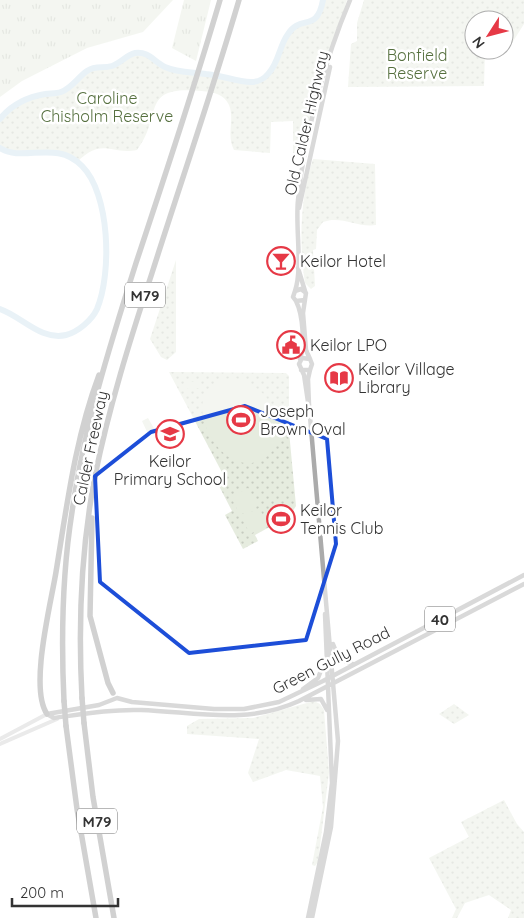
<svg xmlns="http://www.w3.org/2000/svg" width="524" height="918" font-family="Quicksand,sans-serif">
<defs>
<pattern id="grass-tufts" width="24" height="20" patternUnits="userSpaceOnUse" patternTransform="scale(1.25)"><rect width="24" height="20" fill="#e6ecdf"/><path d="M3 7l-1-3M5 7V3M7 7l1-3M15 17l-1-3M17 17v-4M19 17l1-3" fill="none" stroke="#c6cbc0"/></pattern>
<pattern id="park-dots" width="8" height="8" patternUnits="userSpaceOnUse" patternTransform="scale(1.25)"><rect width="8" height="8" fill="#e6ecdf"/><path d="M2 2h.1M6 6h.1" fill="none" stroke="#c6cbc0" stroke-width="1.8" stroke-linecap="round"/></pattern>
</defs>
<rect width="100%" height="100%" fill="#fff"/>
<path fill="url(#grass-tufts)" d="M 0,0 L 173,0 L 143,32 L 87,48 L 22,81 L 0,97 Z
M 184,0 L 211,0 L 196,61 L 172,48 Z"/>
<path fill="url(#park-dots)" d="M 323,0 L 347,0 L 301,154 L 293,154 L 293,121 L 271,122 L 270,153 L 234,150 C 226,136 235,119 229,105 C 224,94 213,92 202,91 C 138,85 164,115 137,150 C 109,155 103,137 77,162 C 66,157 55,152 43,151 C 27,150 15,157 0,148 L 0,119 L 12,107 L 23,101 L 44,94 L 60,92 L 70,87 L 90,69 L 99,66 L 109,67 L 135,53 L 152,57 L 158,63 L 174,71 L 207,74 L 249,82 L 256,81 L 267,76 L 273,68 L 288,34 L 294,27 L 317,18 L 321,13 Z
M 364,0 L 524,0 L 524,24 L 512,43 L 504,43 L 504,20 L 474,20 L 474,50 L 485,50 L 484,86 L 348,87 L 351,44 L 357,41 L 357,23 Z
M 313,159 L 375,164 L 376,225 C 358,228 341,215 323,222 L 317,230 L 316,249 L 313,250 L 315,286 L 311,289 L 305,283 C 299,244 300,197 313,159 Z
M 176,260 L 176,352 L 167,360 L 161,357 L 150,339 Z
M 169,372 L 286,373 L 289,376 L 289,431 L 296,506 L 285,523 L 275,524 L 255,535 L 258,541 L 243,549 L 225,515 L 232,511 L 218,484 L 226,480 Z
M 314,701 L 320,704 L 324,710 L 329,772 L 318,862 L 315,866 L 312,865 L 323,807 L 320,776 L 286,770 L 253,782 L 248,773 L 259,739 L 187,734 L 187,726 L 199,719 L 253,718 Z
M 454,704 L 469,715 L 454,724 L 439,714 Z
M 504,800 L 517,824 L 524,832 L 524,918 L 508,918 L 511,910 L 489,895 L 465,903 L 457,918 L 452,918 L 456,909 L 429,858 L 469,837 L 461,822 Z"/>
<path fill="#e6ecdf" d="M 235,378 C 271,385 301,439 261,460 C 216,482 169,380 235,378 Z
M 184,382 L 200,382 L 200,388 L 184,389 Z
M 148,418 L 155,430 L 148,434 L 142,421 Z
M 248,488 L 257,506 L 240,515 L 231,497 Z
M 259,508 L 268,525 L 250,534 L 241,517 Z"/>
<g fill="none" stroke-linecap="round" stroke-linejoin="round">
<path stroke="#cfe2ee" stroke-width="6" d="M 0,119 C 11,105 28,97 45,94 C 50,93 56,94 61,92 C 72,88 78,77 87,71 C 96,65 103,69 112,66 C 121,63 126,55 135,53 C 149,51 154,62 165,67 C 178,73 193,72 206,74 C 221,75 237,82 251,82 C 257,82 264,79 268,74 C 279,63 279,46 288,34 C 301,14 317,33 323,0
M 0,148 C 23,163 56,139 82,166 C 110,194 112,273 97,309 C 92,320 78,332 66,335 C 41,341 21,316 0,309"/>
<path stroke="#d0d0d0" stroke-width="4" d="M 0,739 L 47,714
M 0,744 L 57,719"/>
<path stroke="#ababab" stroke-width="4.5" d="M 299,208 L 330,67
M 298,268 L 305,291
M 295,291 C 303,267 295,227 298,200 C 304,136 325,59 350,0
M 305,300 L 296,301 L 293,297 L 295,291 L 301,289 L 306,293 L 303,313 L 306,350 L 310,359
M 296,301 C 303,315 305,345 300,359
M 301,370 L 310,370 L 312,364 L 310,359 L 302,358 L 299,364 L 304,375 L 308,402
M 310,370 L 308,379 L 309,405 L 338,741 L 331,827 L 312,918
M 333,644 L 339,659 L 353,664
M 303,689 L 318,678 L 324,663
M 306,700 L 321,699 L 327,710
M 47,714 L 99,705 L 117,698 L 132,702 L 214,709 L 244,709 L 279,702 L 323,681 L 524,575
M 47,714 L 54,718 C 83,714 111,709 141,710 C 196,712 247,725 299,701 L 524,584
M 308,918 L 326,832 L 332,783 L 325,614"/>
<path stroke="#9a9a9a" stroke-width="5.5" d="M 92,518 L 90,616 L 108,683 L 113,693
M 82,698 C 78,624 81,549 95,476 C 109,407 130,340 152,273 C 181,182 212,92 239,0
M 64,701 C 61,638 62,575 72,512 C 84,427 110,345 136,263 C 165,176 194,88 220,0
M 47,714 C 29,688 51,603 56,572 C 67,505 75,439 99,375
M 84,723 L 93,797 L 114,918
M 66,726 L 77,809 L 96,918"/>
<path stroke="#9a9a9a" stroke-width="5.5" d="M 82,698 L 84,723
M 64,701 L 66,726"/>
</g>
<path d="M0 0H524V918H0ZM 245,406 L 327,439 L 336,544 L 306,640 L 189,653 L 100,582 L 95,476 L 151,432 Z" fill="#fff" fill-opacity=".55" fill-rule="evenodd"/>
<path fill="none" stroke="#1d4ed8" stroke-width="4" stroke-linejoin="round" d="M 245,406 L 327,439 L 336,544 L 306,640 L 189,653 L 100,582 L 95,476 L 151,432 Z"/>
<defs>
<symbol id="bar-ring" viewBox="-11 -11 22 22"><circle r="9.5" fill="#fff" stroke="#e63946" stroke-width="1.5"/><path d="M-6-5H6L.8 .8V4.5H3.5V6h-7V4.5H-.8V.8Z" fill="#e63946"/></symbol>
<symbol id="civic-ring" viewBox="-11 -11 22 22"><circle r="9.5" fill="#fff" stroke="#e63946" stroke-width="1.5"/><path d="M-.6-6.5H3V-4.5H.6V-3L4-1V1h2V6H-6V1h2V-1L-.6-3ZM-1.2 2.5V6h2.4V2.5Z" fill="#e63946"/></symbol>
<symbol id="library-ring" viewBox="-11 -11 22 22"><circle r="9.5" fill="#fff" stroke="#e63946" stroke-width="1.5"/><path d="M-6-4Q-3-5.5-.7-3.5V5Q-3 3-6 4ZM6-4Q3-5.5 .7-3.5V5Q3 3 6 4Z" fill="#e63946"/></symbol>
<symbol id="stadium-ring" viewBox="-11 -11 22 22"><circle r="9.5" fill="#fff" stroke="#e63946" stroke-width="1.5"/><path d="M0-5a6.5 5 0 1 0 0 10a6.5 5 0 1 0 0-10ZM-3.5-1.8h7v3.6h-7Z" fill="#e63946"/></symbol>
<symbol id="school-ring" viewBox="-11 -11 22 22"><circle r="9.5" fill="#fff" stroke="#e63946" stroke-width="1.5"/><path d="M0-5L7-2L0 1L-7-2ZM-4 1L0 2.5L4 1V4Q0 6-4 4Z" fill="#e63946"/></symbol>
</defs>
<g fill-rule="evenodd">
<use href="#bar-ring" x="265" y="245" width="32" height="32"/>
<use href="#civic-ring" x="275" y="329" width="32" height="32"/>
<use href="#library-ring" x="323" y="362" width="32" height="32"/>
<use href="#stadium-ring" x="225" y="404" width="32" height="32"/>
<use href="#school-ring" x="154" y="418" width="32" height="32"/>
<use href="#stadium-ring" x="265" y="503" width="32" height="32"/>
</g>
<g text-anchor="middle" dominant-baseline="central" stroke-width="5" stroke-linejoin="round" paint-order="stroke">
<g fill="#fff" stroke="#707070" stroke-width="1">
<rect x="125" y="282.5" width="40" height="25" rx="4"/>
<rect x="425" y="606.5" width="30" height="25" rx="4"/>
<rect x="77" y="808.5" width="40" height="25" rx="4"/>
</g>
<g font-size="15" font-weight="bold" fill="#333">
<text x="145" y="295">M79</text>
<text x="440" y="619">40</text>
<text x="97" y="821">M79</text>
</g>
<g font-size="16" fill="#56703f" stroke="#fff">
<text x="417" y="55">Bonfield<tspan x="417" dy="18">Reserve</tspan></text>
<text x="107" y="98">Caroline<tspan x="107" dy="18">Chisholm Reserve</tspan></text>
</g>
<g font-size="16" fill="#333" stroke="#fff">
<text transform="translate(306 123) rotate(-77)">Old Calder Highway</text>
<text transform="translate(90 448) rotate(-78)">Calder Freeway</text>
<text transform="translate(331 660) rotate(-27)">Green Gully Road</text>
</g>
<g font-size="16" fill="#333" stroke="#fff" text-anchor="start">
<text x="300" y="261">Keilor Hotel</text>
<text x="310" y="345">Keilor LPO</text>
<text x="358" y="369">Keilor Village<tspan x="358" dy="18">Library</tspan></text>
<text x="260" y="411">Joseph<tspan x="260" dy="18">Brown Oval</tspan></text>
<text x="170" y="461" text-anchor="middle">Keilor<tspan x="170" dy="18">Primary School</tspan></text>
<text x="300" y="510">Keilor<tspan x="300" dy="18">Tennis Club</tspan></text>
</g>
</g>
<g transform="translate(489 35) rotate(234)"><circle r="24" fill="#ffffff" stroke="#adadad"/>
<path d="M0-4L9 19L0 12L-9 19Z" fill="#e63946"/>
<text y="-8" font-size="14" font-weight="bold" text-anchor="middle" fill="#333333">N</text>
</g>
<path d="M12 898v8h106v-8" fill="none" stroke="#333333" stroke-width="2.5"/>
<text x="20" y="898" font-size="15" fill="#333333" stroke="#ffffff" stroke-width="4" paint-order="stroke">200 m</text>
</svg>
